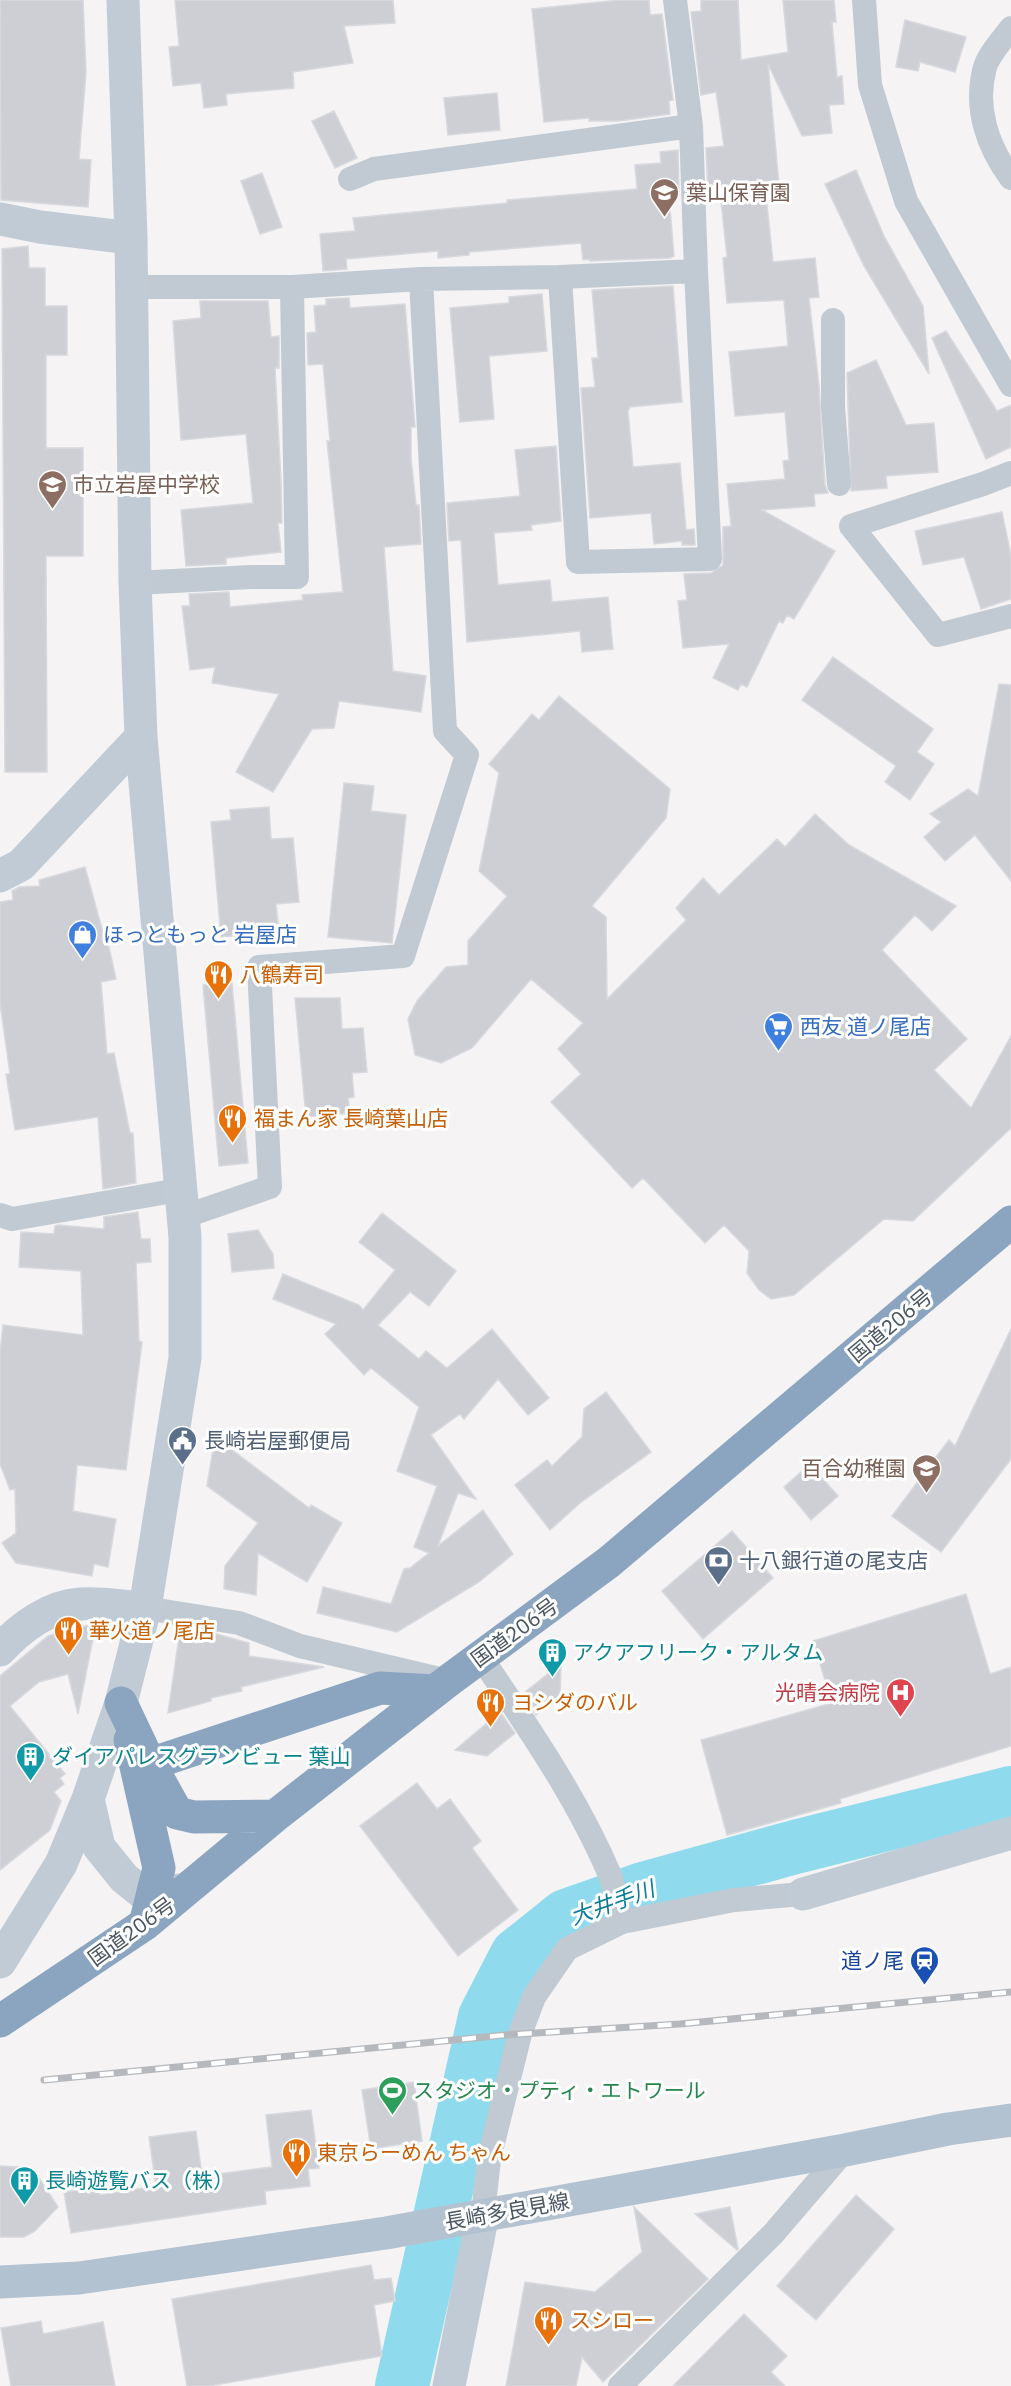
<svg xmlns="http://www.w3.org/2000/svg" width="1011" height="2386" font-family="'IBM Plex Sans','Noto Sans JP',sans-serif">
<rect width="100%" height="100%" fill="#f5f3f3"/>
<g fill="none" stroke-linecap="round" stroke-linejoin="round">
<path stroke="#90daee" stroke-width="54" d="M 402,2386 L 485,2017 L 517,1955 L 566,1916 L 643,1889 L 795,1847 L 1011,1793"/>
</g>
<path fill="#cdcfd5" stroke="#d7d9de" stroke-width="1.5" d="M 0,0 L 83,0 L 86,72 L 79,159 L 91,160 L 88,207 L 1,200 Z
M 175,0 L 393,0 L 395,23 L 344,26 L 353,63 L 293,72 L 294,88 L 226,94 L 227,105 L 204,108 L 201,83 L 173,86 L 169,47 L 179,46 Z
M 620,0 L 649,0 L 650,15 L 662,14 L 673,100 L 669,101 L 670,114 L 618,121 L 589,121 L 589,118 L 544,122 L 532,9 Z
M 701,0 L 738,0 L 741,60 L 788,52 L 783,0 L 834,0 L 836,22 L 832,22 L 837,77 L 842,76 L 844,104 L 829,105 L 832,133 L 802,136 L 768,64 L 779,184 L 765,186 L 773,262 L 815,258 L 819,297 L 809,298 L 819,386 L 825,485 L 828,493 L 814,494 L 815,506 L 762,510 L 835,551 L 794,619 L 787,615 L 783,623 L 779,621 L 747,687 L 741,684 L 738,690 L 713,678 L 729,644 L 683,648 L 678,601 L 687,600 L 684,574 L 711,573 L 723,565 L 723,527 L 731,526 L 727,484 L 785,479 L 783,461 L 789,460 L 785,412 L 735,416 L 729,352 L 788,346 L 784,300 L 727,303 L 723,258 L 727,257 L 720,191 L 708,192 L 706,148 L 724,146 L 716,92 L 701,95 L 691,12 L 701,11 Z
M 905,20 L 966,37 L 955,72 L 920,62 L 918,71 L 896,67 Z
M 497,93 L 500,130 L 448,135 L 444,98 Z
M 334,111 L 357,158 L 335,168 L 312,121 Z
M 678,150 L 679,195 L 669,196 L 674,256 L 670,258 L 590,261 L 590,259 L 583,260 L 581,243 L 469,252 L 469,255 L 438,258 L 438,251 L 346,259 L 347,269 L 323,271 L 320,234 L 355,231 L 353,218 L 507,203 L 507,200 L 637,189 L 635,165 L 661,163 L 660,152 Z
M 856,170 L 884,236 L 923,306 L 929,374 L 864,266 L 825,184 Z
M 262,173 L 282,227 L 260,234 L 241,181 Z
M 28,246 L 29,268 L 45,268 L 45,306 L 67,306 L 67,355 L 46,355 L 46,448 L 83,448 L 83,556 L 46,556 L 47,772 L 5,772 L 2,249 Z
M 673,286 L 682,402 L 630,407 L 628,411 L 633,467 L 680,463 L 686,530 L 694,529 L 695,545 L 682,545 L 682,541 L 654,544 L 651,513 L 590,518 L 581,388 L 595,387 L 592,358 L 598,358 L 592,290 Z
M 542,294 L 547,351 L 489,356 L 494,419 L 460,422 L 450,308 L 509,303 L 509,297 Z
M 349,298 L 350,308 L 405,304 L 415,427 L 411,427 L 411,458 L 416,505 L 419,505 L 421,544 L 384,547 L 393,671 L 426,676 L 421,712 L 339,701 L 334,728 L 312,729 L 273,792 L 236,772 L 279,694 L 212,683 L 215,667 L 190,670 L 182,606 L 190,606 L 189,594 L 229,592 L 230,607 L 303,600 L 302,595 L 343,592 L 327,441 L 330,441 L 323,364 L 308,365 L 307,333 L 316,332 L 314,306 L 326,305 L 326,299 Z
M 200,301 L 268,301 L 271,337 L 279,336 L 279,368 L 275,368 L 281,482 L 282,523 L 278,523 L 281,552 L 226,558 L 226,564 L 186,566 L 181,510 L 253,503 L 246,434 L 181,440 L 173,321 L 201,318 Z
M 946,331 L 997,411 L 1011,405 L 1011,447 L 986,459 L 932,338 Z
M 876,360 L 906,425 L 934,423 L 938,472 L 886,476 L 887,488 L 851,491 L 847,373 Z
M 556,446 L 561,521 L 531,525 L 532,530 L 494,533 L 498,585 L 550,580 L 552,602 L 608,597 L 613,649 L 582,652 L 580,631 L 467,642 L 461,540 L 449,541 L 447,503 L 520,496 L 515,450 Z
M 1002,512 L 1011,556 L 1011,599 L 981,609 L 964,557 L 923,565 L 915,531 Z
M 833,657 L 933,729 L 917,752 L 934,764 L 910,800 L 885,782 L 896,766 L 802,700 Z
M 999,684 L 1011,685 L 1011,881 L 975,835 L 945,861 L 924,837 L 941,822 L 930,814 L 968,789 L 978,796 Z
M 559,696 L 670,789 L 666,818 L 592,906 L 606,917 L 607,999 L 686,920 L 676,908 L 703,878 L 719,895 L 777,839 L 785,847 L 815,814 L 849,845 L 956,906 L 932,931 L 915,915 L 882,950 L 967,1039 L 934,1070 L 971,1108 L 1011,1036 L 1011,1128 L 913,1221 L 884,1219 L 794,1295 L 771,1299 L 759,1290 L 747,1273 L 749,1251 L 724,1225 L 705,1243 L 643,1178 L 632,1188 L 551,1102 L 581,1074 L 558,1049 L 583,1023 L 531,979 L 472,1048 L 441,1063 L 415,1055 L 408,1019 L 417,1001 L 446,967 L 468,965 L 468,941 L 507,896 L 479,871 L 499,773 L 489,764 L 532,714 L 539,720 Z
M 344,783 L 374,786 L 371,811 L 406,815 L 392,943 L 328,937 Z
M 269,807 L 271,839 L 293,838 L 299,902 L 276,904 L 279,932 L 221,937 L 211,822 L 231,820 L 230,810 Z
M 85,867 L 102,929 L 105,929 L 116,979 L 101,982 L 107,1054 L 114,1053 L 130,1133 L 133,1133 L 136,1183 L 103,1189 L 98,1117 L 15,1130 L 6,1074 L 10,1074 L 0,1003 L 0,902 L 13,900 L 12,891 L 19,887 L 40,886 L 39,880 Z
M 232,983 L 248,1163 L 219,1166 L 203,985 Z
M 295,998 L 340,998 L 342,1029 L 363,1028 L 367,1072 L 352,1073 L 354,1097 L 348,1098 L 350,1113 L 306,1117 Z
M 138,1212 L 141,1239 L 150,1239 L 151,1262 L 136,1263 L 139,1341 L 142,1342 L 126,1470 L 77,1465 L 73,1511 L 116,1519 L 108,1567 L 94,1564 L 92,1576 L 16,1563 L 2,1543 L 16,1533 L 15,1489 L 10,1490 L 0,1464 L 0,1353 L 3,1325 L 83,1335 L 81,1271 L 19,1267 L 21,1232 L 54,1234 L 55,1226 L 58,1225 L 104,1229 L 104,1217 Z
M 382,1213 L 456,1271 L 429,1306 L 410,1292 L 378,1325 L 419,1359 L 426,1351 L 447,1368 L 492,1329 L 549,1398 L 528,1415 L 498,1379 L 464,1419 L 460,1414 L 431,1435 L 476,1499 L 458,1493 L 438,1546 L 483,1510 L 513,1554 L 479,1582 L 397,1632 L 317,1613 L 323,1587 L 391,1604 L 404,1569 L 410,1568 L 429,1553 L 414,1547 L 437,1486 L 397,1471 L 419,1407 L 371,1368 L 364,1375 L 325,1334 L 336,1324 L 273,1299 L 283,1274 L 359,1305 L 363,1310 L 395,1270 L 359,1242 Z
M 258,1230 L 273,1254 L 274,1268 L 232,1272 L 228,1234 Z
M 1011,1329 L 1011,1459 L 941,1552 L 892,1516 L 949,1440 L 955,1446 Z
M 606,1392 L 651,1452 L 580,1503 L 550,1530 L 515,1485 L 547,1460 L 552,1466 L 582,1437 L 584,1409 Z
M 215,1437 L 309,1508 L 311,1505 L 342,1523 L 307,1582 L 258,1553 L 256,1595 L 224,1589 L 225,1566 L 258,1523 L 207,1486 Z
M 810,1464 L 838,1496 L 811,1520 L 784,1487 Z
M 732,1531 L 773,1578 L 703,1639 L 662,1591 Z
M 966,1594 L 990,1674 L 1011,1667 L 1011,1746 L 840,1799 L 841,1803 L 727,1835 L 701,1740 L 832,1703 L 813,1641 Z
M 96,1623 L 78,1714 L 68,1674 L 39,1682 L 10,1706 L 65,1774 L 60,1778 L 64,1784 L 54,1792 L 61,1801 L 50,1830 L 0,1870 L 0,1676 L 48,1636 Z
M 180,1630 L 213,1633 L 249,1643 L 249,1656 L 324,1667 L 241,1687 L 242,1691 L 211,1698 L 211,1701 L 168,1713 Z
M 561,1663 L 560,1699 L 536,1715 L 523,1694 Z
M 500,1712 L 515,1733 L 487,1756 L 455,1750 Z
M 417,1783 L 437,1809 L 450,1799 L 481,1841 L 472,1848 L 518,1910 L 458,1956 L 360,1826 Z
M 414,2082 L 422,2141 L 371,2149 L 362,2090 Z
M 311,2110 L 319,2168 L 308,2169 L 310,2186 L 265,2191 L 266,2204 L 71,2233 L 64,2192 L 99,2186 L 100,2195 L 156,2186 L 149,2137 L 196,2131 L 202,2176 L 272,2167 L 266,2115 Z
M 0,2166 L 18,2167 L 30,2171 L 39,2178 L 58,2207 L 35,2231 L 24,2237 L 0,2237 Z
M 856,2195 L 894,2229 L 816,2320 L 777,2286 Z
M 634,2207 L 708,2279 L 603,2382 L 582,2357 L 576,2386 L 506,2386 L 525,2282 L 595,2292 L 642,2252 Z
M 730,2207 L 738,2249 L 737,2250 L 695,2214 Z
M 371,2265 L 374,2280 L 391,2278 L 395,2301 L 374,2305 L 382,2356 L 209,2386 L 187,2386 L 172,2299 Z
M 744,2314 L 787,2356 L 771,2372 L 785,2386 L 673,2386 Z
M 41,2321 L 43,2334 L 103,2322 L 115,2386 L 11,2386 L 1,2328 Z"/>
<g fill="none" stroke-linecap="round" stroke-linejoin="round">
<path stroke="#c1cad2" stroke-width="24" d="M 675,0 L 691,126 L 696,271
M 864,0 L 870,85 L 906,201 L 1011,385
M 1011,28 C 1003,39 989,54 985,67 C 974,107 987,146 1011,178
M 350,179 L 374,169 L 691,126
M 130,287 L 292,287 L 421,279 L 560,277 L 696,271 L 710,559 L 578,562 L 560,277
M 833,320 L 833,407 L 839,484
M 1011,473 L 983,484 L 851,526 L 938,635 L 1011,616
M 135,583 L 251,577 L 297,577 L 292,287
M 0,1215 L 12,1219 L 179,1190
M 183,1217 L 270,1187 L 259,967 L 403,956 L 467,755 L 445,731 L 421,279
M 145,1608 L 239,1623 L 300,1646 L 448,1681
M 481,1657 C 527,1726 576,1796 609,1873 C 616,1888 618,1906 622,1922
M 483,2214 L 489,2159 L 520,2034 L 534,1997 L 567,1949 L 622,1922 L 734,1900 L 803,1894
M 620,2386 L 773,2234 L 845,2150"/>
<path stroke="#c1cbd6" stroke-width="33" d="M 0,219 L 40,227 L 131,238
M 0,876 L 21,865 L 141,737
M 0,1650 C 20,1628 49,1606 80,1604 C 101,1602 124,1607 145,1608
M 88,1799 L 99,1847 L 124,1878 L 145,1895 L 179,1890
M 803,1894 L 1011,1833
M 0,1962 L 61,1864 L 88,1799 L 121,1703 L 145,1608 L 185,1358 L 185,1237 L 141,737 L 135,583 L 131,238 L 123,0
M 449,2386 L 483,2214"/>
<path stroke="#b3c2d1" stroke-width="33" d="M 0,2282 L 79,2278 L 386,2233 L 845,2150 L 948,2129 L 1011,2120"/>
<path stroke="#8ba5c1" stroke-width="33" d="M 121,1703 L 150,1764 L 380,1688 L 435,1691
M 130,1740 L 159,1868 L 145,1924
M 150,1764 L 177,1813 L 194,1817 L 275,1816
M 0,2021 L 145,1924 L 275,1816 L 448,1681 L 609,1562 L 1011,1222"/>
<defs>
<path id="rail" d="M 44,2080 L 505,2035 L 680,2024 L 1011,1992"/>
</defs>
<use href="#rail" stroke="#b5b8bd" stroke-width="7"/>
<use href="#rail" stroke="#fff" stroke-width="4.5" stroke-dasharray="14" stroke-linecap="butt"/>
</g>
<defs>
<symbol id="school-pin" viewBox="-11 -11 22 30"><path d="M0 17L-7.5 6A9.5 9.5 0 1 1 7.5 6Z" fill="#8d6e63" stroke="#fff"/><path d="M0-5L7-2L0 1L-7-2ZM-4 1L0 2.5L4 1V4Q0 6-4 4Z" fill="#fff"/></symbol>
<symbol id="shop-pin" viewBox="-11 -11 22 30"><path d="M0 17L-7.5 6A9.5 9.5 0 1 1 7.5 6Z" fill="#3f7fe0" stroke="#fff"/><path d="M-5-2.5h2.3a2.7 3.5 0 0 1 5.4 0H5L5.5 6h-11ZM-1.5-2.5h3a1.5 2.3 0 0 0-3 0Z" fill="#fff"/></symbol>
<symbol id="restaurant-pin" viewBox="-11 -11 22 30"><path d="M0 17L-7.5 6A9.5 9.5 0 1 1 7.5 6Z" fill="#e8710a" stroke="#fff"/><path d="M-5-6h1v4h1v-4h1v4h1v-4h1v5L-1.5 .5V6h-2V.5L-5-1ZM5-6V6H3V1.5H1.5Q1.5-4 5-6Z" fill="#fff"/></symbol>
<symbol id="supermarket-pin" viewBox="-11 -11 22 30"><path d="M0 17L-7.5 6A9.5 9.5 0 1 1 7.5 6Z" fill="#3f7fe0" stroke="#fff"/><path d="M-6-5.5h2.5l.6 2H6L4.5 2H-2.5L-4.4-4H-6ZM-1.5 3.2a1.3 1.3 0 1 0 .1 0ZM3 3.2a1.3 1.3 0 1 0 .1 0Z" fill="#fff"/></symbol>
<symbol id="civic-pin" viewBox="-11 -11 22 30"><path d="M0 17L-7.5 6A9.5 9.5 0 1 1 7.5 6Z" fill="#5c6f8a" stroke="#fff"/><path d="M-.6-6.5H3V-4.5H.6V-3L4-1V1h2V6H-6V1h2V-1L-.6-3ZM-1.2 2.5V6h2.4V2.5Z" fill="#fff"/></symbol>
<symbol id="bank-pin" viewBox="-11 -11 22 30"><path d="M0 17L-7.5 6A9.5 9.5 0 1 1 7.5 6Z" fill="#5c6f8a" stroke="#fff"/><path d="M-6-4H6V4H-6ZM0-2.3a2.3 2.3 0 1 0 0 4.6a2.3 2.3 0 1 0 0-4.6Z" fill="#fff"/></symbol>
<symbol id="building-pin" viewBox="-11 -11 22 30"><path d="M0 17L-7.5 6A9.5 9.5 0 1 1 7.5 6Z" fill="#0f9aa8" stroke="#fff"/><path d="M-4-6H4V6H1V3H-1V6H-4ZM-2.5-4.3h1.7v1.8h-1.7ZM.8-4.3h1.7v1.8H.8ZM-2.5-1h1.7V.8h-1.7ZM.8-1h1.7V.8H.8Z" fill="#fff"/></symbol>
<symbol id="hospital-pin" viewBox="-11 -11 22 30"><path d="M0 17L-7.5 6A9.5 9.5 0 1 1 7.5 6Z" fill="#e0444e" stroke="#fff"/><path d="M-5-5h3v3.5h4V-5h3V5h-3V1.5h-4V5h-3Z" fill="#fff"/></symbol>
<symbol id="station-pin" viewBox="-11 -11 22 30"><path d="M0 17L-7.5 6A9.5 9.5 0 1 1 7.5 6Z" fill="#1a4fb4" stroke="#fff"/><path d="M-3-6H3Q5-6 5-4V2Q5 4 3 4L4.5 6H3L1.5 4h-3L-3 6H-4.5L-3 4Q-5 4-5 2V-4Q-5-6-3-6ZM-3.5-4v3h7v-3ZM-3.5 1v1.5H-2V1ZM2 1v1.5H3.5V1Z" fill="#fff"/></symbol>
<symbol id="stadium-pin" viewBox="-11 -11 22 30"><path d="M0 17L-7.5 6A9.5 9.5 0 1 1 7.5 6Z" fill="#2e9e5b" stroke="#fff"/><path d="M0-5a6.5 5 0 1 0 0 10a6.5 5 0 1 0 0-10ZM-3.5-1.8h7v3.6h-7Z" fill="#fff"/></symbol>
</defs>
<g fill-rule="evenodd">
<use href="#school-pin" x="648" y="176" width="33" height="45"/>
<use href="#school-pin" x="36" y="468" width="33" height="45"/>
<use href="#shop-pin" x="66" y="918" width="33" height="45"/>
<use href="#restaurant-pin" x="202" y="958" width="33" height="45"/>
<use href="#supermarket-pin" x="762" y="1010" width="33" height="45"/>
<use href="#restaurant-pin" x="216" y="1102" width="33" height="45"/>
<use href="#civic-pin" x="166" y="1424" width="33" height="45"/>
<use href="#school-pin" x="910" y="1452" width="33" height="45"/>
<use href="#bank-pin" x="702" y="1544" width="33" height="45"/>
<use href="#restaurant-pin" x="52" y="1614" width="33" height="45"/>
<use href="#building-pin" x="536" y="1636" width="33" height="45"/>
<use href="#hospital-pin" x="884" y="1676" width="33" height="45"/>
<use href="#restaurant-pin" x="474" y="1686" width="33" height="45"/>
<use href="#building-pin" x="14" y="1740" width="33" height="45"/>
<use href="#station-pin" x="908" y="1944" width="33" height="45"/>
<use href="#stadium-pin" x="376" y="2074" width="33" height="45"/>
<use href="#restaurant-pin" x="280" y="2136" width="33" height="45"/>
<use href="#building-pin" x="8" y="2164" width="33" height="45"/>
<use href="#restaurant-pin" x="532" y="2304" width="33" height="45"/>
</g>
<g text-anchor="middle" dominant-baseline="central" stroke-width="6" stroke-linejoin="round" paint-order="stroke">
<g font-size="21" fill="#785e54" stroke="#fff" text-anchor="start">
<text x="686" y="192">葉山保育園</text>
<text x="73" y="484">市立岩屋中学校</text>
<text x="906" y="1468" text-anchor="end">百合幼稚園</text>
</g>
<g font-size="21" fill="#366cbe" stroke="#fff" text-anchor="start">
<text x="103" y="934">ほっともっと 岩屋店</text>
<text x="800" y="1026">西友 道ノ尾店</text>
</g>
<g font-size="21" fill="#c56008" stroke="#fff" text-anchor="start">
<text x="240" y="974">八鶴寿司</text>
<text x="254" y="1118">福まん家 長崎葉山店</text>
<text x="89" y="1630">華火道ノ尾店</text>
<text x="512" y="1702">ヨシダのバル</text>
<text x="317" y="2152">東京らーめん ちゃん</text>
<text x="570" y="2320">スシロー</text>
</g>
<g font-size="21" fill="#4a5661" stroke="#fff">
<text transform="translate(890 1325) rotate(-40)">国道206号</text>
<text transform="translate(514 1632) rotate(-36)">国道206号</text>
<text transform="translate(131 1931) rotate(-36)">国道206号</text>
<text transform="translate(507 2211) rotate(-10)">長崎多良見線</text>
</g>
<g font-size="21" fill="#4e5e75" stroke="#fff" text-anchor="start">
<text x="204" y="1440">長崎岩屋郵便局</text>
<text x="739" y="1560">十八銀行道の尾支店</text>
</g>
<g font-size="21" fill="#0d838f" stroke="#fff" text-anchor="start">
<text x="573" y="1652">アクアフリーク・アルタム</text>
<text x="52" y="1756">ダイアパレスグランビュー 葉山</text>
<text x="45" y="2180">長崎遊覧バス（株）</text>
</g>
<g font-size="21" fill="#be3a42" stroke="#fff" text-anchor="end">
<text x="880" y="1692">光晴会病院</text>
</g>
<g font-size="21" fill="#164399" stroke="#fff" text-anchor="end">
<text x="904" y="1960">道ノ尾</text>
</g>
<g font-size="21" fill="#27864d" stroke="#fff" text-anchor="start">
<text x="413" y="2090">スタジオ・プティ・エトワール</text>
</g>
<g font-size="22" font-style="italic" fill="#0c7c9b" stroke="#fff">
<text transform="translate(612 1902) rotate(-20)">大井手川</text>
</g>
</g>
</svg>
